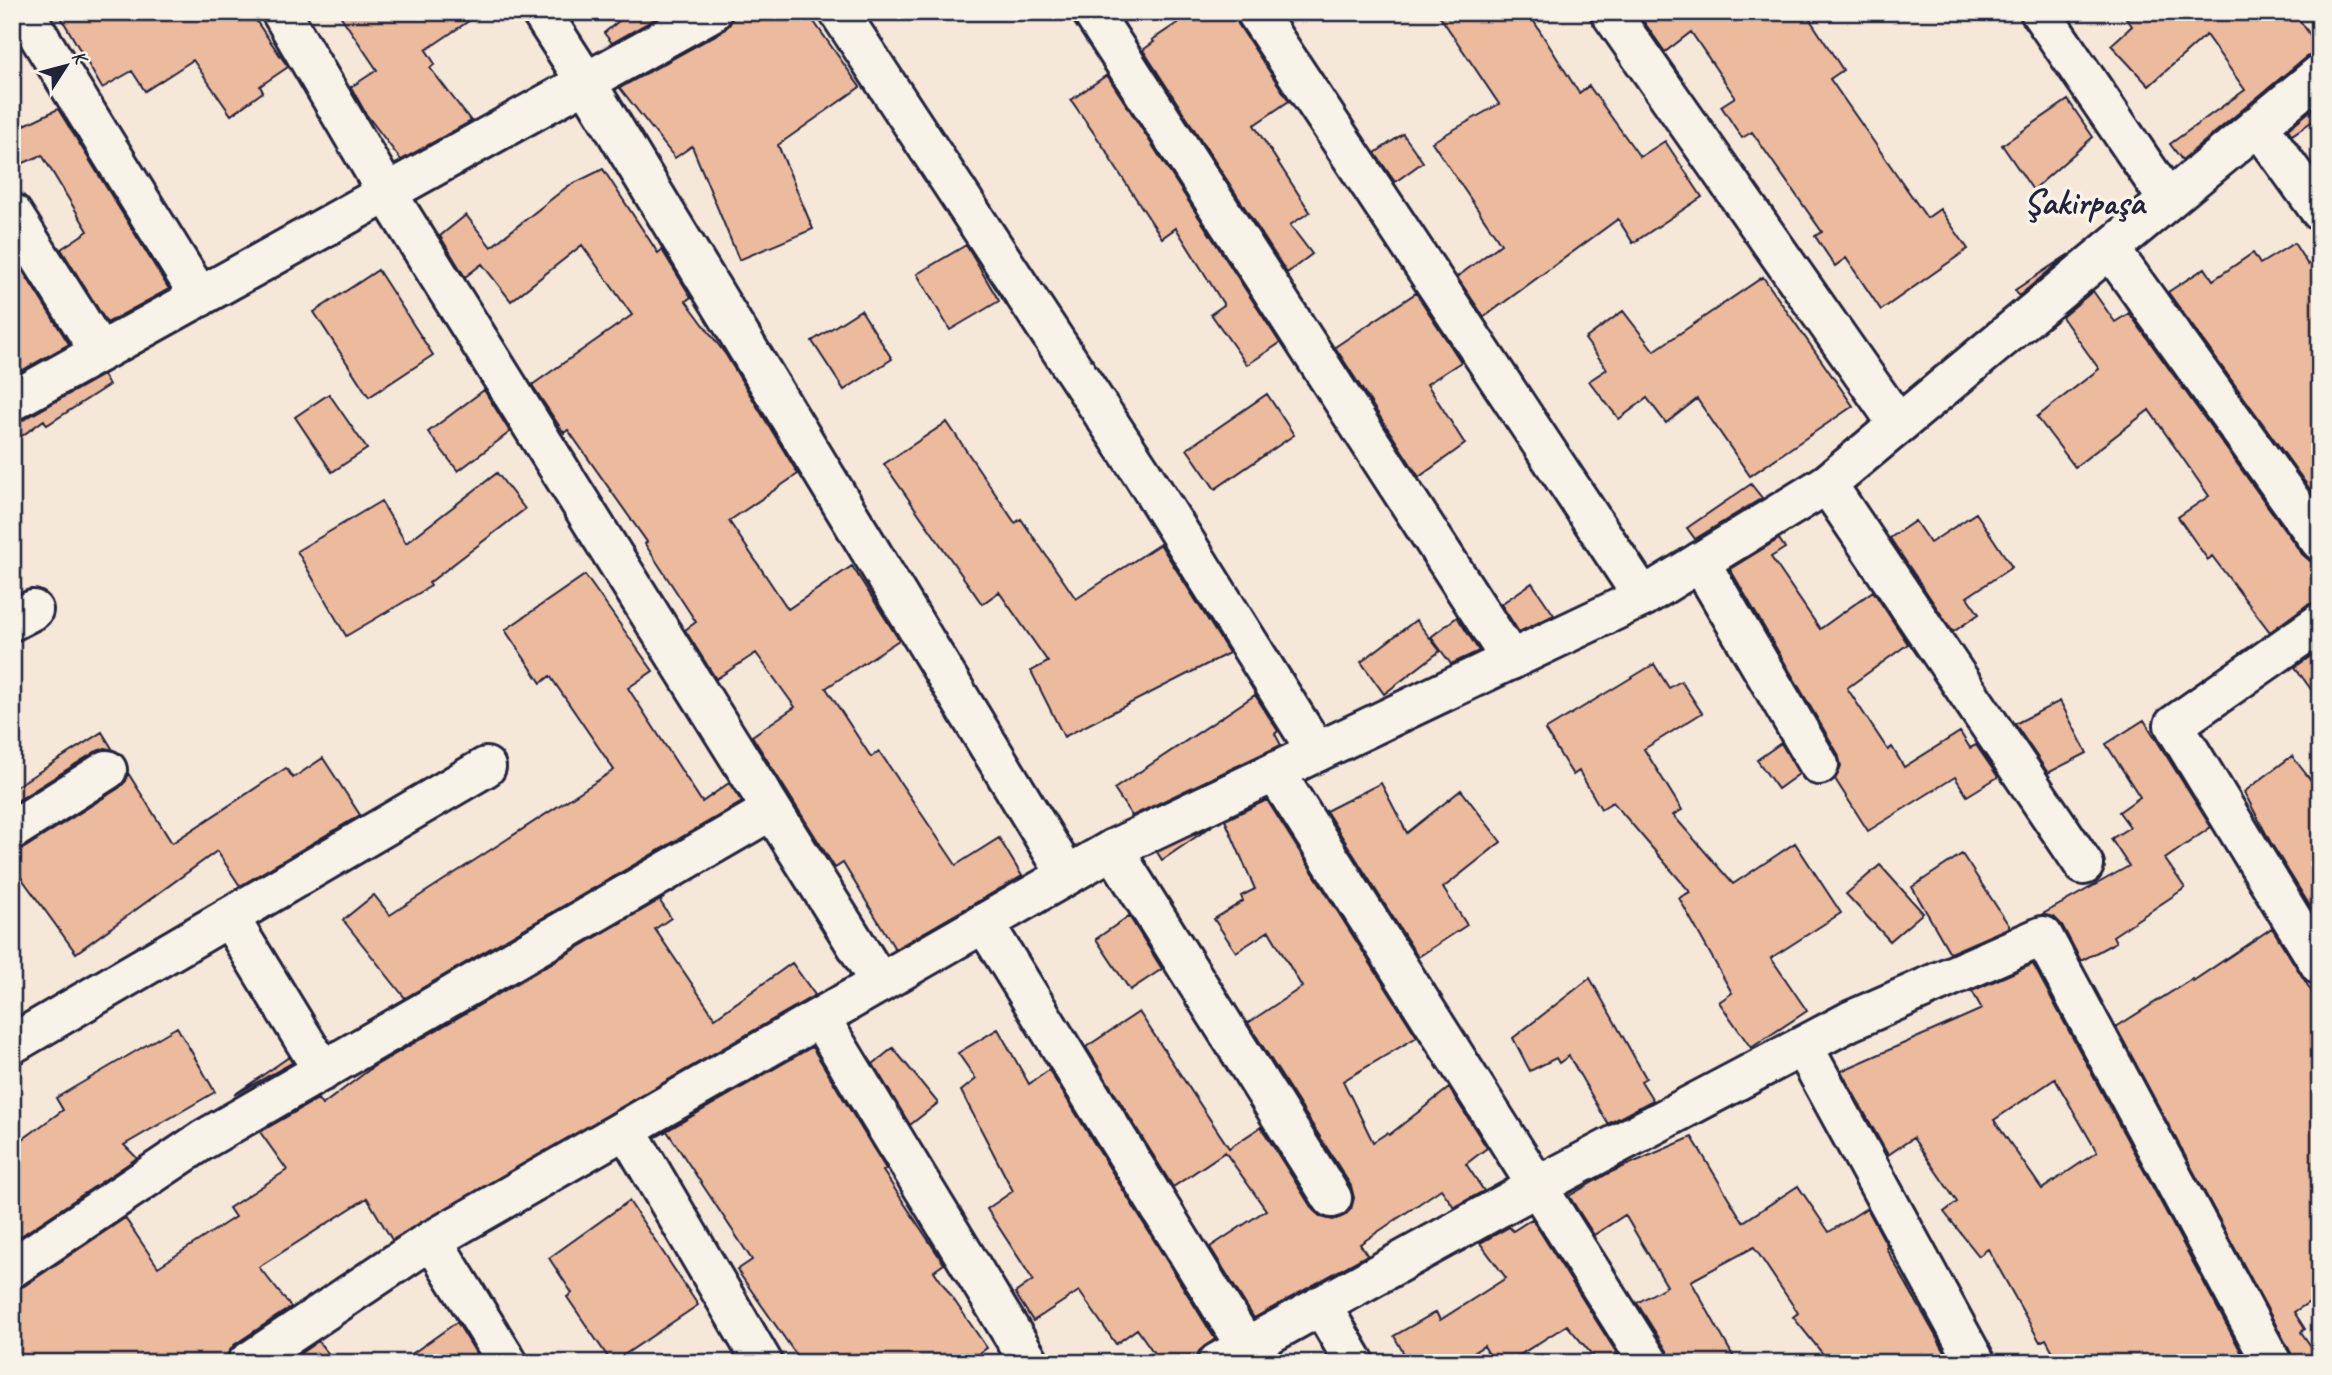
<svg xmlns="http://www.w3.org/2000/svg" width="2332" height="1375" font-family="Caveat,sans-serif">
<rect width="100%" height="100%" fill="#f5e8d9"/>
<filter id="ink" filterUnits="userSpaceOnUse"><feTurbulence type="fractalNoise" baseFrequency=".0143" numOctaves="2"/><feDisplacementMap in="SourceGraphic" scale="14" xChannelSelector="R" yChannelSelector="G"/><feConvolveMatrix kernelMatrix="1 2 1 2 8 2 1 2 1" color-interpolation-filters="sRGB"/></filter>
<g filter="url(#ink)">
<path fill="#ecba9d" stroke="#22223b" stroke-width="2" fill-rule="evenodd" d="M 58,12 L 250,12 L 288,67 L 260,86 L 263,92 L 231,115 L 193,60 L 145,91 L 132,71 L 102,88 Z
M 338,12 L 482,12 L 426,50 L 435,64 L 430,68 L 471,121 L 401,160 L 366,114 L 351,87 L 377,70 Z
M 630,12 L 667,12 L 612,43 L 604,33 Z
M 734,12 L 807,12 L 860,87 L 778,145 L 813,229 L 739,260 L 692,146 L 675,158 L 620,88 L 723,31 L 730,24 Z
M 1194,12 L 1234,12 L 1238,24 L 1289,101 L 1254,125 L 1310,212 L 1290,225 L 1312,254 L 1287,273 L 1143,50 L 1154,42 L 1152,40 Z
M 1437,12 L 1528,12 L 1579,93 L 1589,86 L 1640,157 L 1665,141 L 1702,197 L 1633,243 L 1618,219 L 1484,317 L 1457,277 L 1501,244 L 1432,142 L 1499,104 Z
M 1637,12 L 1805,12 L 1843,70 L 1830,79 L 1927,218 L 1940,209 L 1968,249 L 1881,310 L 1846,258 L 1835,266 L 1815,236 L 1822,232 L 1752,132 L 1742,138 L 1721,106 L 1735,97 L 1691,32 L 1665,52 Z
M 2122,12 L 2294,12 L 2320,49 L 2320,53 L 2306,57 L 2182,160 L 2170,144 L 2245,90 L 2206,35 L 2149,86 L 2111,45 L 2132,26 Z
M 1107,75 L 1280,343 L 1247,365 L 1211,314 L 1224,305 L 1176,228 L 1162,238 L 1110,159 L 1111,158 L 1071,100 Z
M 2068,100 L 2093,137 L 2033,190 L 2002,145 Z
M 2320,103 L 2320,116 L 2292,135 L 2288,129 Z
M 58,109 L 169,289 L 107,323 L 61,249 L 88,231 L 42,155 L 12,168 L 12,131 Z
M 1403,134 L 1423,162 L 1395,182 L 1375,153 Z
M 603,169 L 658,253 L 662,250 L 691,297 L 686,301 L 726,355 L 798,474 L 729,521 L 788,609 L 852,566 L 899,640 L 826,688 L 871,757 L 879,751 L 956,865 L 999,838 L 1022,876 L 895,949 L 843,863 L 835,868 L 752,736 L 795,707 L 756,653 L 716,679 L 685,630 L 696,622 L 645,544 L 647,542 L 568,430 L 564,433 L 532,385 L 632,315 L 582,245 L 511,301 L 482,264 L 465,277 L 440,236 L 466,215 L 491,247 L 568,186 Z
M 2294,243 L 2308,265 L 2320,255 L 2320,503 L 2168,292 L 2205,268 L 2213,280 L 2253,253 L 2260,264 Z
M 966,245 L 999,301 L 950,330 L 917,274 Z
M 12,254 L 69,344 L 12,376 Z
M 2069,254 L 2019,296 L 2015,290 Z
M 378,270 L 433,355 L 369,397 L 314,312 Z
M 1763,277 L 1853,406 L 1750,476 L 1697,399 L 1666,423 L 1647,398 L 1619,419 L 1589,381 L 1607,369 L 1585,339 L 1623,311 L 1654,351 Z
M 2093,291 L 2115,322 L 2129,313 L 2302,554 L 2310,561 L 2320,562 L 2320,601 L 2307,605 L 2270,632 L 2212,556 L 2208,560 L 2178,517 L 2209,496 L 2149,410 L 2075,467 L 2037,417 L 2099,369 L 2062,317 Z
M 1416,293 L 1461,362 L 1427,384 L 1465,444 L 1419,477 L 1335,347 Z
M 861,310 L 892,359 L 844,390 L 812,341 Z
M 103,375 L 109,385 L 47,425 L 44,420 L 12,443 L 12,423 L 23,420 Z
M 484,390 L 510,432 L 458,471 L 428,432 Z
M 329,394 L 367,449 L 332,472 L 295,417 Z
M 1267,394 L 1294,435 L 1215,489 L 1187,449 Z
M 947,422 L 1015,523 L 1021,519 L 1076,599 L 1160,544 L 1229,653 L 1064,737 L 1031,671 L 1048,662 L 999,592 L 982,604 L 884,464 Z
M 497,473 L 525,509 L 429,583 L 431,586 L 346,636 L 297,551 L 381,501 L 406,543 Z
M 1751,484 L 1762,498 L 1695,539 L 1687,528 Z
M 1976,513 L 2012,567 L 1967,597 L 1979,614 L 1953,632 L 1890,538 L 1915,521 L 1930,543 Z
M 1779,539 L 1785,548 L 1771,557 L 1820,629 L 1873,591 L 1908,644 L 1847,688 L 1888,750 L 1892,747 L 1904,767 L 1960,732 L 1970,748 L 1976,745 L 1998,777 L 1967,796 L 1955,777 L 1868,831 L 1835,779 L 1841,766 L 1838,754 L 1730,569 Z
M 585,575 L 653,671 L 628,688 L 702,802 L 729,783 L 742,802 L 405,998 L 343,920 L 374,895 L 390,915 L 614,770 L 550,676 L 541,683 L 505,630 Z
M 1532,583 L 1554,615 L 1519,632 L 1501,604 Z
M 1457,617 L 1479,651 L 1451,664 L 1431,637 Z
M 1416,620 L 1440,651 L 1384,694 L 1361,662 Z
M 2320,650 L 2320,702 L 2295,667 Z
M 1654,664 L 1669,688 L 1681,681 L 1702,713 L 1644,749 L 1682,810 L 1673,815 L 1733,884 L 1795,843 L 1841,913 L 1771,958 L 1807,1011 L 1751,1048 L 1719,1002 L 1732,993 L 1679,898 L 1690,892 L 1613,802 L 1601,809 L 1579,771 L 1573,775 L 1545,730 Z
M 1255,695 L 1278,731 L 1275,734 L 1281,745 L 1132,816 L 1114,789 Z
M 2060,701 L 2087,753 L 2048,773 L 2015,724 Z
M 2144,720 L 2211,827 L 2165,859 L 2185,888 L 2113,936 L 2116,942 L 2081,961 L 2062,925 L 2054,917 L 2041,915 L 2129,866 L 2111,839 L 2130,827 L 2119,812 L 2140,797 L 2106,744 Z
M 102,732 L 113,750 L 105,748 L 95,752 L 12,804 L 12,789 Z
M 1781,743 L 1799,774 L 1778,789 L 1757,760 Z
M 2292,756 L 2320,792 L 2320,922 L 2271,843 L 2244,792 Z
M 323,758 L 360,815 L 240,886 L 217,851 L 76,953 L 12,865 L 12,852 L 24,848 L 119,788 L 126,781 L 128,773 L 172,843 L 286,768 L 293,778 Z
M 1381,783 L 1407,833 L 1461,790 L 1501,842 L 1443,888 L 1467,925 L 1418,957 L 1326,811 Z
M 1267,800 L 1417,1037 L 1343,1081 L 1373,1142 L 1387,1133 L 1389,1135 L 1449,1088 L 1487,1148 L 1466,1164 L 1484,1191 L 1454,1207 L 1441,1189 L 1360,1244 L 1367,1255 L 1254,1318 L 1210,1247 L 1266,1210 L 1225,1152 L 1173,1187 L 1086,1047 L 1139,1012 L 1229,1148 L 1261,1127 L 1313,1210 L 1321,1217 L 1333,1220 L 1344,1216 L 1351,1209 L 1354,1198 L 1351,1186 L 1248,1023 L 1302,987 L 1269,931 L 1236,952 L 1214,919 L 1243,901 L 1241,896 L 1255,889 L 1225,820 Z
M 1212,826 L 1162,860 L 1157,852 Z
M 1962,854 L 2010,927 L 1950,953 L 1912,887 Z
M 1880,865 L 1923,913 L 1890,941 L 1846,894 Z
M 665,897 L 660,901 L 671,918 L 655,929 L 715,1018 L 792,963 L 815,995 L 392,1240 L 367,1198 L 259,1267 L 291,1307 L 234,1345 L 228,1353 L 225,1363 L 12,1363 L 12,1290 L 24,1286 L 125,1218 L 158,1267 L 235,1217 L 229,1208 L 287,1170 L 260,1132 L 318,1099 L 322,1105 L 373,1067 Z
M 1129,916 L 1162,969 L 1130,990 L 1096,939 Z
M 2272,928 L 2320,1005 L 2320,1295 L 2294,1312 L 2305,1329 L 2301,1332 L 2320,1359 L 2320,1363 L 2294,1363 L 2291,1353 L 2116,1027 L 2192,979 L 2193,981 Z
M 2033,964 L 2247,1363 L 2059,1363 L 2046,1339 L 2040,1342 L 1988,1249 L 1979,1256 L 1944,1212 L 1957,1202 L 1913,1138 L 1888,1155 L 1841,1071 L 1982,1009 L 1972,991 ZM 2055,1079 L 2097,1152 L 2042,1189 L 1994,1120 Z
M 1590,978 L 1646,1078 L 1641,1081 L 1653,1100 L 1608,1124 L 1569,1056 L 1559,1063 L 1556,1058 L 1530,1071 L 1513,1038 Z
M 177,1027 L 215,1092 L 124,1145 L 137,1158 L 12,1242 L 12,1147 L 63,1110 L 56,1098 Z
M 998,1029 L 1029,1084 L 1049,1070 L 1215,1339 L 1199,1351 L 1195,1363 L 1161,1363 L 1137,1329 L 1116,1344 L 1079,1291 L 1033,1321 L 1015,1293 L 1033,1280 L 987,1209 L 1013,1191 L 961,1091 L 976,1079 L 958,1053 Z
M 812,1047 L 886,1169 L 883,1171 L 944,1264 L 934,1271 L 987,1348 L 965,1363 L 802,1363 L 737,1270 L 752,1260 L 667,1131 L 656,1137 Z
M 893,1048 L 938,1103 L 910,1125 L 873,1064 Z
M 289,1057 L 292,1063 L 234,1095 L 263,1075 Z
M 1692,1137 L 1743,1222 L 1798,1186 L 1829,1232 L 1867,1208 L 1888,1247 L 1886,1248 L 1951,1363 L 1830,1363 L 1793,1317 L 1798,1313 L 1754,1247 L 1691,1281 L 1737,1363 L 1671,1363 L 1667,1351 L 1637,1303 L 1667,1286 L 1625,1215 L 1594,1235 L 1569,1196 L 1609,1173 Z
M 629,1201 L 698,1305 L 612,1363 L 567,1297 L 572,1293 L 549,1258 Z
M 1532,1219 L 1623,1363 L 1599,1363 L 1567,1325 L 1507,1363 L 1494,1363 L 1484,1346 L 1456,1363 L 1409,1363 L 1394,1336 L 1436,1312 L 1440,1320 L 1506,1278 L 1480,1243 L 1509,1227 L 1513,1231 Z
M 457,1322 L 482,1363 L 399,1363 Z
M 318,1341 L 336,1363 L 287,1363 Z"/>
<g fill="none" stroke-linecap="round" stroke-linejoin="round">
<defs>
<path id="street" d="M 24,12 L 200,297
M 281,12 L 387,193 L 880,983
M 541,12 L 586,82 L 1067,875
M 839,12 L 1140,470 L 1317,752
M 1092,12 L 1511,660
M 1256,12 L 1643,597
M 1610,12 L 1898,424
M 2040,12 L 2168,200
M 2258,125 L 2320,211
M 12,213 L 100,352
M 2110,249 L 2320,541
M 12,401 L 712,12
M 1827,484 L 2084,865
M 1700,562 L 1819,765
M 12,621 L 33,610
M 2320,623 L 2174,725 L 2320,965
M 1275,772 L 1649,1363
M 12,830 L 107,770
M 1113,849 L 1332,1198
M 229,917 L 323,1071
M 984,923 L 1246,1347
M 820,1018 L 1030,1363
M 12,1044 L 486,767
M 1803,1046 L 1976,1363
M 626,1129 L 763,1363
M 432,1240 L 508,1363
M 12,1268 L 203,1140 L 772,810
M 1321,1305 L 1355,1363
M 1217,1363 L 1536,1187 L 1850,1021 L 2043,936 L 2272,1363"/>
<path id="secondary" d="M 247,1363 L 422,1246 L 1113,849 L 1643,597 L 1827,484 L 2320,74"/>
</defs>
<use href="#street" stroke="#22223b" stroke-width="44"/>
<use href="#secondary" stroke="#22223b" stroke-width="44"/>
<use href="#street" stroke="#f7f3e8" stroke-width="38"/>
<use href="#secondary" stroke="#f7f3e8" stroke-width="38"/>
</g>
</g>
<g text-anchor="middle" dominant-baseline="central" stroke-width="7" stroke-linejoin="round" paint-order="stroke">
<g font-size="35" font-weight="bold" fill="#22223b" stroke="#f7f3e8">
<text x="2084" y="202">Şakirpaşa</text>
</g>
</g>
<rect width="2332" height="1375" fill="none" stroke="#f7f3e8" stroke-width="42"/>
<rect x="21" y="21" width="2290" height="1333" fill="none" stroke="#22223b" stroke-width="2.5" filter="url(#ink)"/>
<g transform="translate(66 66) rotate(54)" stroke="#f7f3e8" stroke-width="5" paint-order="stroke">
<path d="M0-5L12 26L0 18L-12 26Z" fill="#22223b"/>
<text y="-10" font-size="19" font-weight="bold" text-anchor="middle" fill="#22223b">K</text>
</g>
</svg>
